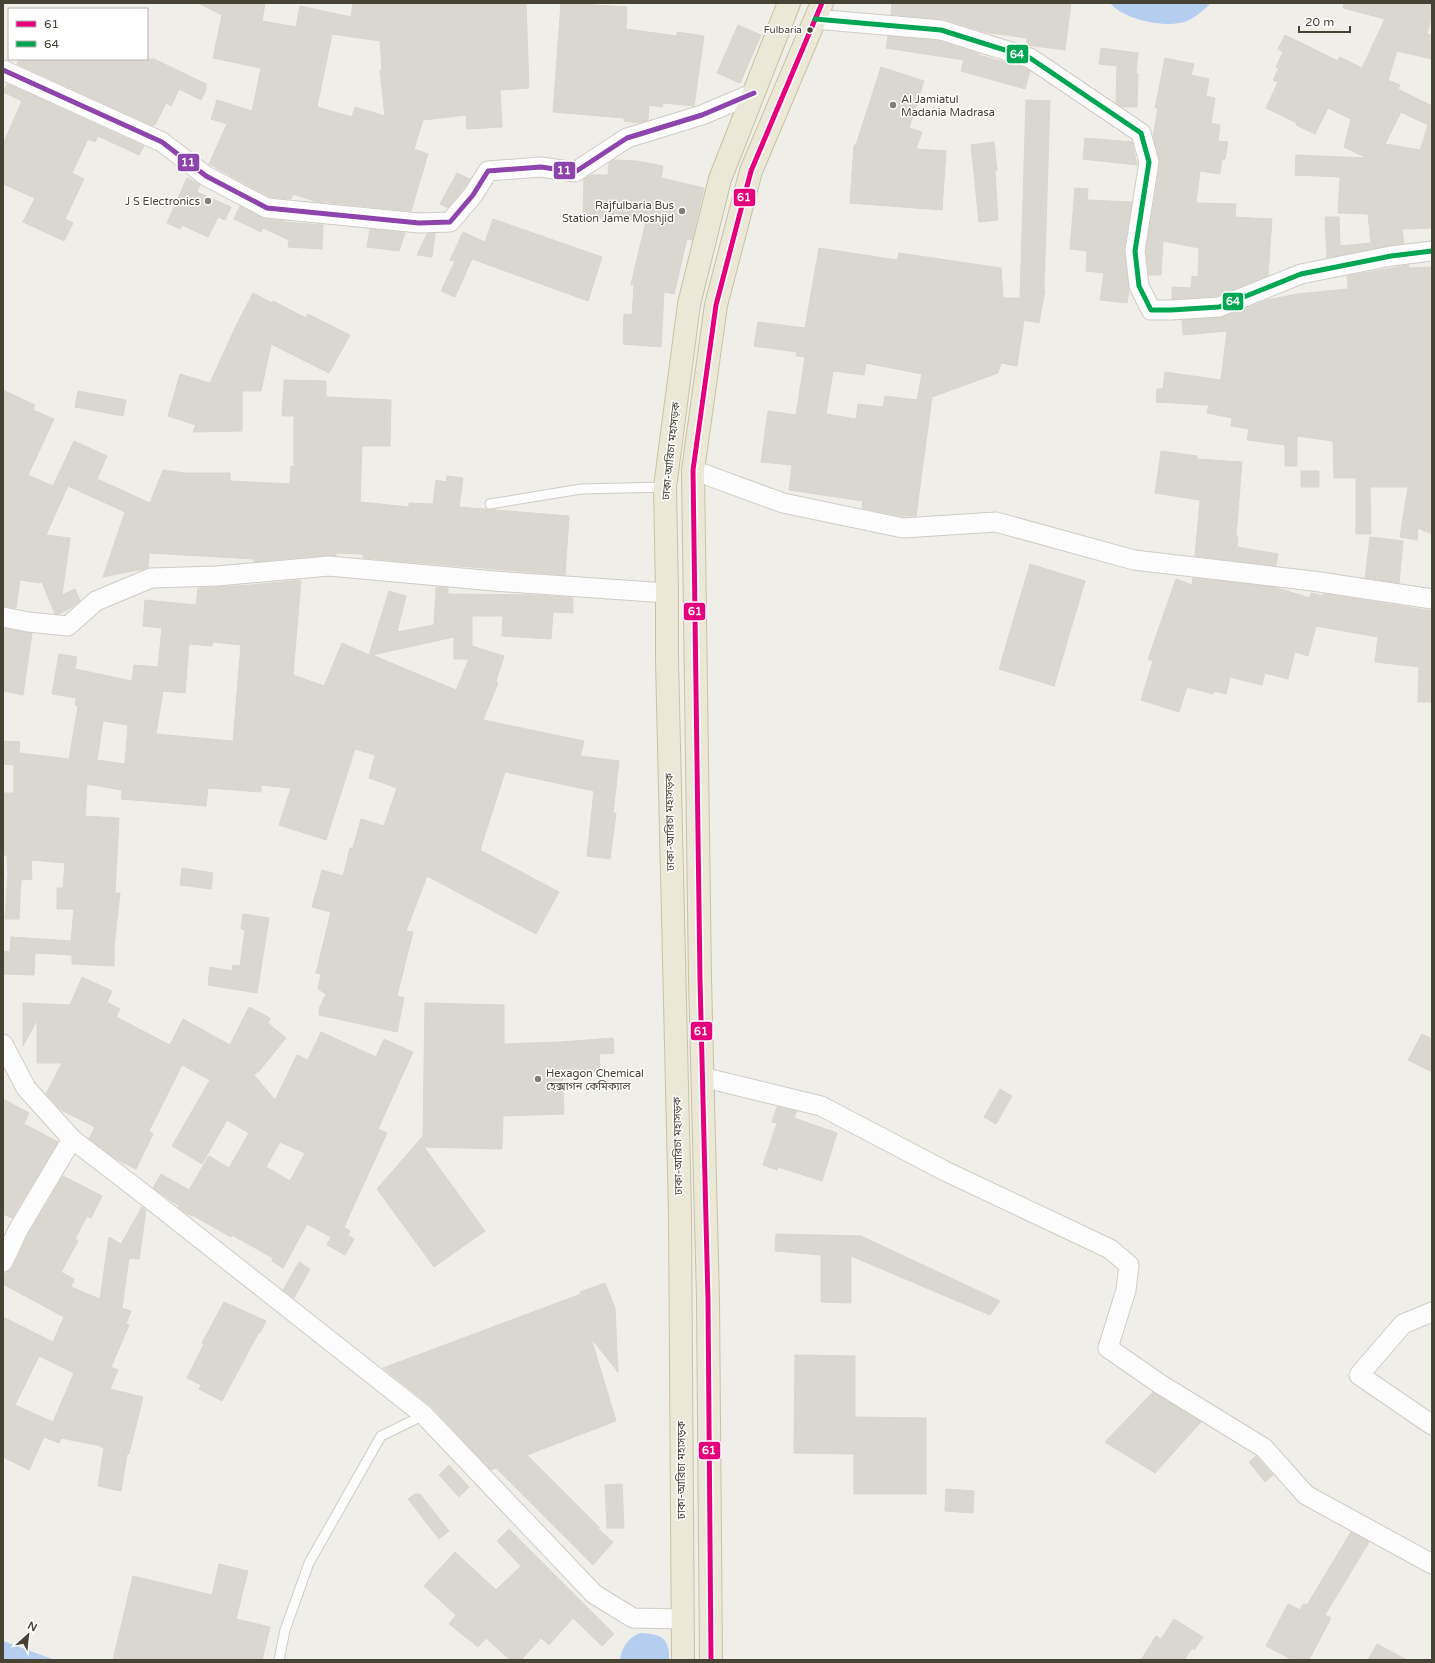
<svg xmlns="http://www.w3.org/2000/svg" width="1435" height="1663" font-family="'Varela Round','Noto Sans Bengali',sans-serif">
<rect width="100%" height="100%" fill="#f0eee8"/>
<path fill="#b5cef0" d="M 1110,3 L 1211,3 C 1205,9 1197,16 1189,20 C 1170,30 1123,20 1110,3 Z
M 640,1633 C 660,1634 670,1637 669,1660 L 620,1660 C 622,1647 628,1638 640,1633 Z
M 3,1641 L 55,1660 L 3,1660 Z"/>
<path fill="#d9d7d0" stroke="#d8d6ce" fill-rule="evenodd" d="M 198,3 L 265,3 L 262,21 L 296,27 L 300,6 L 351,17 L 353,3 L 526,3 L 529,88 L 500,90 L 502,127 L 467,129 L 466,115 L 423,120 L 414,149 L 428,154 L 411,211 L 331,203 L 324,201 L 324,203 L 318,202 L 293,194 L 291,199 L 270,197 L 209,164 L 227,124 L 211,119 L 217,100 L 252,111 L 261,68 L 213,58 L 222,15 ZM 332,34 L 380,41 L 382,69 L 380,70 L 385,116 L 355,107 L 352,117 L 317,107 Z
M 561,3 L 627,7 L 626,29 L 677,36 L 677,32 L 704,36 L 694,106 L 663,103 L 662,107 L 649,105 L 648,120 L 639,123 L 624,121 L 624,118 L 553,112 Z
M 892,3 L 1071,3 L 1065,50 L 1027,45 L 1027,38 L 985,32 L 944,19 L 891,15 Z
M 1344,3 L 1432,3 L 1432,15 L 1427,34 L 1432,35 L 1432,59 L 1397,51 L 1388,80 L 1400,85 L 1398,89 L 1432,106 L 1432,228 L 1402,229 L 1404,243 L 1327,258 L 1325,217 L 1339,217 L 1340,246 L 1371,243 L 1368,214 L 1338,213 L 1340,177 L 1295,175 L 1296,155 L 1367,158 L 1344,147 L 1351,119 L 1328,108 L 1315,134 L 1296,125 L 1297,123 L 1266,108 L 1278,82 L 1273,80 L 1279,68 L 1276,67 L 1283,52 L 1278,49 L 1285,35 L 1338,61 L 1340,57 L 1362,68 L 1385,19 L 1343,8 ZM 1401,112 L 1428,125 L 1420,150 L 1385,144 Z
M 738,25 L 761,35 L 740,83 L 717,73 Z
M 888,36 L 939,41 L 979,54 L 979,55 L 1025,68 L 1030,71 L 1025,89 L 961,71 L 964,60 L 886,48 Z
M 1101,48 L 1138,53 L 1136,73 L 1138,74 L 1137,107 L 1121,107 L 1116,103 L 1117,66 L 1099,64 Z
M 1165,58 L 1194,64 L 1191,75 L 1209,79 L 1206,96 L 1215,98 L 1211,123 L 1220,125 L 1218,141 L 1228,142 L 1225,159 L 1222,159 L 1220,174 L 1200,171 L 1196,203 L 1236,204 L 1235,217 L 1272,219 L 1268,275 L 1217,296 L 1172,299 L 1172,287 L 1191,288 L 1192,276 L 1198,277 L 1199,248 L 1163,241 L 1161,275 L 1149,275 L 1146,251 L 1160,164 L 1153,137 L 1158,108 L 1155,108 Z
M 20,59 L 154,59 L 206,84 L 206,90 L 201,100 L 179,89 L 171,106 L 166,103 L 155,125 L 154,124 L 153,126 L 17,64 Z
M 881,67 L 924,81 L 909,128 L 922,132 L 916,149 L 946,151 L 942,210 L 850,203 L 854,145 L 856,145 Z
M 7,84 L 144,146 L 139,155 L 98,136 L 95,142 L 88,139 L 72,173 L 84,179 L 65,219 L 73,223 L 64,241 L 23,222 L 35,198 L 3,184 L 3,144 L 22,101 L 3,92 Z
M 1026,100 L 1050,101 L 1044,289 L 1045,290 L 1039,323 L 1024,320 L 1017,366 L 1001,363 L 998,373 L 932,397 L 916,516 L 901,516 L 862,508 L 863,501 L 789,490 L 792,465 L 761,462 L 768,411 L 796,415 L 805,357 L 796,356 L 797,352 L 754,346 L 758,322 L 805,328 L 819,248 L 897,260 L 899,253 L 1001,268 L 1003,298 L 1020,298 ZM 866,363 L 922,374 L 917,400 L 885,396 L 883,407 L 858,404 L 856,419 L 826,414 L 833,371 L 864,375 Z
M 1085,138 L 1132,142 L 1137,165 L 1083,159 Z
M 994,142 L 997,170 L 995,171 L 998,220 L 979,222 L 971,145 Z
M 613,160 L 637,161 L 663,166 L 661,178 L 704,188 L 692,240 L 687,239 L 674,294 L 664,292 L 661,347 L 623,344 L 624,314 L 632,315 L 634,285 L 631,284 L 646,221 L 602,216 L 602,219 L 583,218 L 584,179 L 591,175 L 608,175 L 609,163 Z
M 457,173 L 470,179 L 464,188 L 448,208 L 440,204 Z
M 187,178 L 200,185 L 197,192 L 231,207 L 225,220 L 218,217 L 208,237 L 182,225 L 180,229 L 167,223 Z
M 1075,188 L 1088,189 L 1087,200 L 1132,202 L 1124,249 L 1129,290 L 1127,303 L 1100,300 L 1104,273 L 1086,271 L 1087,251 L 1070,249 Z
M 240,206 L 266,219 L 284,221 L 284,222 L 323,225 L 322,249 L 288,247 L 289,240 L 263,228 L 261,232 L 234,219 Z
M 493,219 L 602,257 L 588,301 L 472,259 L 455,297 L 441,291 L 455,261 L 450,260 L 463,232 L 485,242 Z
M 370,229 L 405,233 L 399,251 L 367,247 Z
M 435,233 L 432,257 L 417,255 L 427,234 Z
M 1409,265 L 1409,268 L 1432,267 L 1432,534 L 1418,528 L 1417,540 L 1400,537 L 1408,487 L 1370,487 L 1371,534 L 1356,534 L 1356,478 L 1334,478 L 1333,441 L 1297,436 L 1297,466 L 1285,466 L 1285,445 L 1247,440 L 1249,429 L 1231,426 L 1232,418 L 1207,413 L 1209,405 L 1156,402 L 1157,389 L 1163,389 L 1165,372 L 1221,380 L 1227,331 L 1183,335 L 1182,320 L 1223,317 L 1267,300 L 1297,294 L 1348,289 L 1347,276 Z
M 253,293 L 272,303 L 273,301 L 306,318 L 308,314 L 350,335 L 329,373 L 271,344 L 261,391 L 242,391 L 242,431 L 193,432 L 196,425 L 168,416 L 180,374 L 210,383 L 235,328 Z
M 284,380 L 326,381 L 326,397 L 391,400 L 390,446 L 362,446 L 360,502 L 409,507 L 409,503 L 433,504 L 436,480 L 446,482 L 447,476 L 463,478 L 459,507 L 569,516 L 565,575 L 363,558 L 363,554 L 336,553 L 336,556 L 303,557 L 254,562 L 254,559 L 149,553 L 148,568 L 103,577 L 125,512 L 68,486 L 46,535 L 70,538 L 62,595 L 75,589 L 80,601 L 72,607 L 59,614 L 55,614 L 41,580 L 40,583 L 20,580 L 16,608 L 3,606 L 3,390 L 35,405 L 33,410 L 54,419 L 28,475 L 53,486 L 74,441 L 107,456 L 97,479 L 150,503 L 163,470 L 185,473 L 230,473 L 230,481 L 290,484 L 291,466 L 294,467 L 294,416 L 282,416 Z
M 78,391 L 126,400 L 123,416 L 75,407 Z
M 1161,451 L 1197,456 L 1197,459 L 1242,462 L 1236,537 L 1238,537 L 1237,547 L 1278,554 L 1276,566 L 1195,556 L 1200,500 L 1155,493 Z
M 1301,471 L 1319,471 L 1319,487 L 1301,487 Z
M 1370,537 L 1403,541 L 1399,583 L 1365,578 Z
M 1030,564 L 1085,581 L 1054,686 L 999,669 Z
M 1193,578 L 1274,587 L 1310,598 L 1311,593 L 1323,596 L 1323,594 L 1332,595 L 1432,611 L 1432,702 L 1418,702 L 1419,667 L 1375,662 L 1378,637 L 1316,626 L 1308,656 L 1295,652 L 1288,679 L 1265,673 L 1262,685 L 1230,677 L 1226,694 L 1214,691 L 1213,694 L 1187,687 L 1179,712 L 1141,700 L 1153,661 L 1148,659 L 1176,579 L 1192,585 Z
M 301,580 L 293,675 L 324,686 L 342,643 L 369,655 L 389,591 L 406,596 L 397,632 L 434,625 L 436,587 L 448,588 L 448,594 L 538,595 L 573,598 L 573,613 L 553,612 L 551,639 L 502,636 L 503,616 L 472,616 L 472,646 L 504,656 L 496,681 L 498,683 L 483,720 L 584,741 L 580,756 L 619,761 L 613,813 L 616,813 L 610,859 L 587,856 L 594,791 L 505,772 L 480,850 L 559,892 L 536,934 L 427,876 L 406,931 L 413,932 L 397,996 L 404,998 L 397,1032 L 319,1015 L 319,1009 L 326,994 L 318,989 L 321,974 L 316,973 L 331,912 L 312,907 L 322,870 L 343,876 L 350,848 L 353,848 L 361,819 L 384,826 L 397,788 L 369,778 L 375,755 L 355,749 L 326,840 L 279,825 L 291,788 L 261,785 L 261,792 L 208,788 L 206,806 L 121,799 L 122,790 L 87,784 L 85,816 L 119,818 L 115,893 L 120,893 L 114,946 L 114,966 L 72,964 L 72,955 L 35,953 L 34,975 L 3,974 L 3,951 L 10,952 L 11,937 L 71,941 L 74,909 L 57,909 L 57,888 L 63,888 L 65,863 L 31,860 L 32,879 L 21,880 L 19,919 L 5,919 L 8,873 L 7,855 L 3,855 L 3,793 L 14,793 L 14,765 L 3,764 L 3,741 L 20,742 L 19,753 L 69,759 L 78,706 L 75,705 L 76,698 L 52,694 L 59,654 L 77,657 L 75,669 L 132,681 L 134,665 L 158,667 L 162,628 L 143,626 L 145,600 L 196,605 L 198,588 L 252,585 ZM 454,637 L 454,659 L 469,659 L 456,690 L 372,655 ZM 213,642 L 241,645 L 233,741 L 156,734 L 163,691 L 185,693 L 189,644 L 212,646 ZM 103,721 L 128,725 L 125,764 L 97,760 Z
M 3,628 L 32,633 L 23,695 L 3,691 Z
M 182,868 L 213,873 L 211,889 L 180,885 Z
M 243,914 L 269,918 L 257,993 L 208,985 L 210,967 L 232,971 L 233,965 L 240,966 L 245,930 L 241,929 Z
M 82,977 L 112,991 L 107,1002 L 120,1009 L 116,1017 L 170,1045 L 183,1019 L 230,1045 L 249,1007 L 270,1018 L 268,1023 L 286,1038 L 260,1070 L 254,1075 L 275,1100 L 297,1055 L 308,1060 L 321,1032 L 376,1057 L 384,1039 L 413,1052 L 378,1129 L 387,1133 L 344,1227 L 350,1231 L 348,1236 L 354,1239 L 345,1255 L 327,1245 L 331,1237 L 307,1224 L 283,1268 L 272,1261 L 273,1258 L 232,1235 L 231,1237 L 192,1215 L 192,1216 L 186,1213 L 179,1208 L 179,1206 L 153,1188 L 161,1174 L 189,1190 L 209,1156 L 229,1168 L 249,1133 L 227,1120 L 202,1164 L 172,1146 L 210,1080 L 182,1065 L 149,1131 L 153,1134 L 136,1169 L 116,1159 L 89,1139 L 95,1127 L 61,1110 L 46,1094 L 62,1063 L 37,1063 L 37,1020 L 23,1046 L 23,1003 L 70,1005 ZM 280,1142 L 305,1153 L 290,1181 L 266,1167 Z
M 425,1003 L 504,1005 L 504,1044 L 561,1042 L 613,1038 L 614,1053 L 599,1054 L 600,1071 L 562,1074 L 564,1114 L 503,1116 L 502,1149 L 424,1147 L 485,1231 L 434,1267 L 377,1189 L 423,1136 Z
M 1422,1034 L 1432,1039 L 1432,1072 L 1408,1060 Z
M 1000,1089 L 1012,1096 L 996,1124 L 984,1117 Z
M 3,1099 L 29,1113 L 24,1124 L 58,1142 L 12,1218 L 3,1214 Z
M 777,1107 L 797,1111 L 794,1118 L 837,1133 L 822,1181 L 778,1167 L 777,1170 L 763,1165 L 777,1123 L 772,1122 Z
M 63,1176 L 102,1196 L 91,1218 L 87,1216 L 75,1239 L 78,1241 L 61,1272 L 74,1279 L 71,1287 L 100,1299 L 109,1237 L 121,1244 L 142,1207 L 146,1210 L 139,1259 L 129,1258 L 122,1308 L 131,1311 L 126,1324 L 129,1325 L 111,1367 L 118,1370 L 110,1389 L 143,1397 L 129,1454 L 127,1454 L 121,1491 L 98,1486 L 104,1448 L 101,1447 L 101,1446 L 61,1438 L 59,1443 L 44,1437 L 29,1470 L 3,1457 L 3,1317 L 53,1342 L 64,1317 L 3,1284 L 3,1275 L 13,1267 L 28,1235 ZM 39,1356 L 74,1373 L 53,1422 L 15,1405 Z
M 776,1234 L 861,1236 L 1000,1301 L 990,1315 L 851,1256 L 851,1303 L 821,1302 L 821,1255 L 775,1251 Z
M 299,1262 L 310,1269 L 294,1298 L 283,1290 Z
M 605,1283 L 615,1308 L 618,1372 L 591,1338 L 616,1421 L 527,1455 L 600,1528 L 597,1528 L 613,1542 L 593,1565 L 496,1468 L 491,1470 L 432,1407 L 383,1368 L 581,1294 L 580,1292 Z
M 224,1302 L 266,1321 L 260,1333 L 259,1332 L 222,1401 L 199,1389 L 201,1385 L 187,1378 L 204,1344 L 202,1343 Z
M 795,1355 L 855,1356 L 855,1417 L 926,1418 L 926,1494 L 854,1494 L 854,1454 L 794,1453 Z
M 1153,1392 L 1201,1422 L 1155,1473 L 1105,1442 Z
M 1256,1456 L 1273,1475 L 1265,1482 L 1249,1462 Z
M 449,1465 L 469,1487 L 459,1497 L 439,1475 Z
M 622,1484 L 624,1528 L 607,1528 L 605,1485 Z
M 946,1489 L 974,1491 L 973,1513 L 945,1511 Z
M 415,1494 L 420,1494 L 449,1531 L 439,1539 L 408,1499 Z
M 509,1529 L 614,1634 L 602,1646 L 573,1618 L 549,1645 L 541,1638 L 521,1660 L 510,1660 L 486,1638 L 478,1647 L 449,1624 L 456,1615 L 424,1586 L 455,1552 L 496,1590 L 521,1566 L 497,1541 Z
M 1351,1532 L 1369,1542 L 1325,1615 L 1331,1618 L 1309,1660 L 1293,1660 L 1266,1646 L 1288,1604 L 1300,1610 L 1303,1604 L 1307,1605 Z
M 219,1564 L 248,1571 L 236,1619 L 270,1627 L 262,1660 L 113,1660 L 133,1576 L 212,1595 Z
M 1174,1619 L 1203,1637 L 1194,1650 L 1192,1648 L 1184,1660 L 1141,1660 L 1156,1636 L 1161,1639 Z
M 1377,1644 L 1407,1660 L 1368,1660 Z"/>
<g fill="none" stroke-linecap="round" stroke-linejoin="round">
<defs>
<path id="lane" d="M 490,504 L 581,489 L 665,487
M 279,1660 L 285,1630 L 309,1563 L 381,1436 L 424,1415"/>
<path id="street" d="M 815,19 L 941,30 L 1030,58 L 1141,133 L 1149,162 L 1135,251 L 1139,286 L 1151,310 L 1171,310 L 1219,307 L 1301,274 L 1391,256 L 1432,251
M 3,70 L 162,142 L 206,176 L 267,208 L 419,223 L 450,222 L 473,195 L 488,171 L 541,167 L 575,172 L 627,138 L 702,115 L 754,93
M 693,470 L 783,503 L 903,528 L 996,522 L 1134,560 L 1313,581 L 1432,599
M 3,617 L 28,622 L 68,626 L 96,601 L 151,578 L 217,576 L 329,566 L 494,581 L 667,593
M 3,1044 L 26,1088 L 72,1139 L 145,1195 L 424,1415 L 594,1594 L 633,1618 L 683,1619
M 702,1077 L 821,1106 L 945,1171 L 1110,1249 L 1129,1265 L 1126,1290 L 1108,1348 L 1160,1384 L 1264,1448 L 1306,1495 L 1432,1564
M 3,1262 L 18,1230 L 72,1139
M 1432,1312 L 1403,1324 L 1359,1375 L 1432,1425"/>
<path id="highway" d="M 683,1660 L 680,1215 L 667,660 L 667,593 L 665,487 L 689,304 L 720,179 L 789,3
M 711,1660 L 708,1300 L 700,979 L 693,470 L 716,305 L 751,171 L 822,3"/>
</defs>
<use href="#lane" stroke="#ceccc5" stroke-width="11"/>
<use href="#street" stroke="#ceccc5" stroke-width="21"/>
<use href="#highway" stroke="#c9c1a2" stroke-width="24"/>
<use href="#lane" stroke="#fdfcfc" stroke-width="9"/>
<use href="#street" stroke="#fdfcfc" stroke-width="19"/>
<use href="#highway" stroke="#ece8d8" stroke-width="22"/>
<defs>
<path id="bus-1" d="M 711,1660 L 708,1300 L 700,979 L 693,470 L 716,305 L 751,171 L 822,3"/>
<path id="bus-2" d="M 815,19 L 941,30 L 1030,58 L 1141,133 L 1149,162 L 1135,251 L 1139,286 L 1151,310 L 1171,310 L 1219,307 L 1301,274 L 1391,256 L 1432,251"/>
<path id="bus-3" d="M 3,70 L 162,142 L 206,176 L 267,208 L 419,223 L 450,222 L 473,195 L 488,171 L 541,167 L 575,172 L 627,138 L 702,115 L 754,93"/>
</defs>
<use href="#bus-1" stroke="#fff" stroke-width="8"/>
<use href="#bus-2" stroke="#fff" stroke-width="8"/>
<use href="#bus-3" stroke="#fff" stroke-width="8"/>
<use href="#bus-1" stroke="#e5007d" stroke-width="5"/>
<use href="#bus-2" stroke="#00a651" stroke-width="5"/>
<use href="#bus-3" stroke="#8e44ad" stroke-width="5"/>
</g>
<circle fill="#464234" stroke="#fff" stroke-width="1.5" cx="810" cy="30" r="3.5"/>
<g fill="#827e73" stroke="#fff" stroke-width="1.5">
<circle cx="893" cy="105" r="4"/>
<circle cx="208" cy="201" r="4"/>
<circle cx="682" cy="211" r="4"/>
<circle cx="538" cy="1079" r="4"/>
</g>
<g text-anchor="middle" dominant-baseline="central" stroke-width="3" stroke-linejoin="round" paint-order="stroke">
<g font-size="10" fill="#464234" stroke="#fff" text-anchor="end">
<text x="802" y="30">Fulbaria</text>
</g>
<g font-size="11" fill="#464234" stroke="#fff" text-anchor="start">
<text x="901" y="99">Al Jamiatul<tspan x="901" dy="13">Madania Madrasa</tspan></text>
<text x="200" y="201" text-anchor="end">J S Electronics</text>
<text x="674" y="205" text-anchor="end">Rajfulbaria Bus<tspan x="674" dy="13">Station Jame Moshjid</tspan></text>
<text x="546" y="1073">Hexagon Chemical<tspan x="546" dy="13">হেক্সাগন কেমিক্যাল</tspan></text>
</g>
<g font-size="11" fill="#464234" stroke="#fff">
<text transform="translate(671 451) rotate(-84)">ঢাকা-আরিচা মহাসড়ক</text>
<text transform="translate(670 822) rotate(-91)">ঢাকা-আরিচা মহাসড়ক</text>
<text transform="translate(678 1146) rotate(-91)">ঢাকা-আরিচা মহাসড়ক</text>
<text transform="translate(681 1470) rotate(-90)">ঢাকা-আরিচা মহাসড়ক</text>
</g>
</g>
<g stroke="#fff" stroke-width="1.5">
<rect x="1006" y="44" width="23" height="20" rx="4" fill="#00a651"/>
<rect x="177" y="153" width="23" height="19" rx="4" fill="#8e44ad"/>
<rect x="553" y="161" width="23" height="19" rx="4" fill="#8e44ad"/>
<rect x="733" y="188" width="23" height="19" rx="4" fill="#e5007d"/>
<rect x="1222" y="292" width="22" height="19" rx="4" fill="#00a651"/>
<rect x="683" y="602" width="23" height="19" rx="4" fill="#e5007d"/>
<rect x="690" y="1021" width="23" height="20" rx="4" fill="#e5007d"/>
<rect x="698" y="1441" width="23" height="19" rx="4" fill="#e5007d"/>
</g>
<g font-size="11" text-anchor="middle" font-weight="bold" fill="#fff">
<text x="1017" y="58">64</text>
<text x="188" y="166">11</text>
<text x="564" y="174">11</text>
<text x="744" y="201">61</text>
<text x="1233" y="305">64</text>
<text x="695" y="615">61</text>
<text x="701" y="1035">61</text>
<text x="709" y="1454">61</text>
</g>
<rect width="1435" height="1663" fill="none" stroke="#464234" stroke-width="8"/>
<rect x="8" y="8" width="140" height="52" fill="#ffffff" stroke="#b5b3ae"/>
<rect x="16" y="21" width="20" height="6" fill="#e5007d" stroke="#b5b3ae"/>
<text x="44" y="28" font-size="12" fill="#464234">61</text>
<rect x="16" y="41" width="20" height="6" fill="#00a651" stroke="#b5b3ae"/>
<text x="44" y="48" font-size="12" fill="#464234">64</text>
<g transform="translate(28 1635) rotate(27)" stroke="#ffffff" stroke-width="3" paint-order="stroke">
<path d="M0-3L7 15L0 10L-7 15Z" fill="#464234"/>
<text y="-6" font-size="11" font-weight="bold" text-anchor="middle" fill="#464234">N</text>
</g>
<path d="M1299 26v6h51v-6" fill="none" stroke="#464234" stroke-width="2"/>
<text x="1305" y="26" font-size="12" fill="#464234" stroke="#ffffff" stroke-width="3" paint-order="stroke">20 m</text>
</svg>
